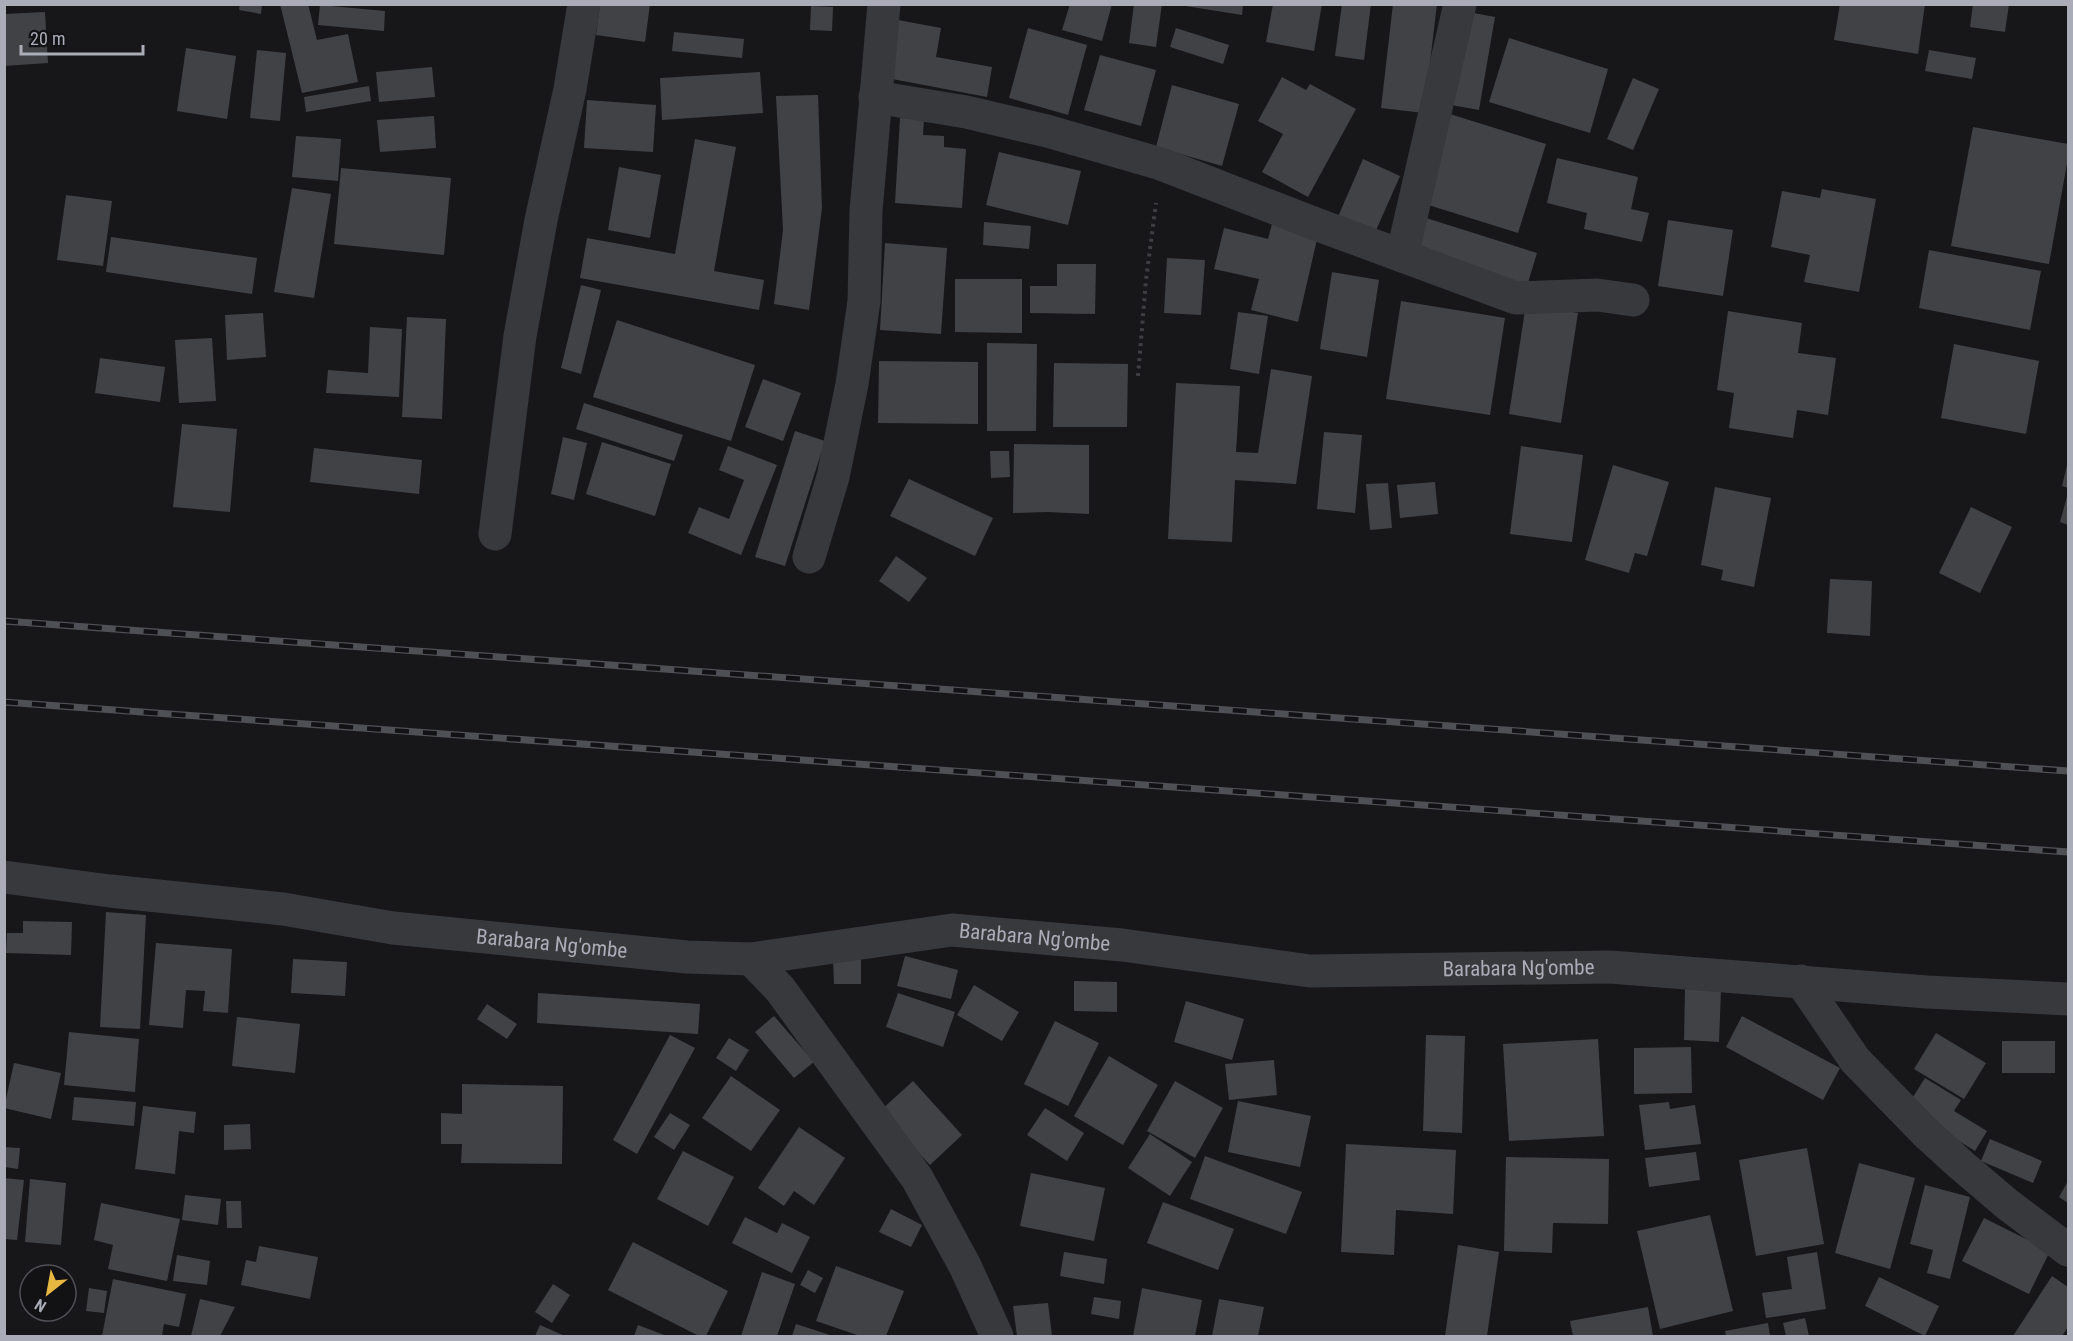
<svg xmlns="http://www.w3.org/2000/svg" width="2073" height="1341" font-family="'Roboto Condensed',sans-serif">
<rect width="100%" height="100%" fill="#171719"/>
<path fill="#414245" d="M 240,4 L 262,4 L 261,14 L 239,10 Z
M 280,4 L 308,4 L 317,40 L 348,34 L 358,82 L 302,93 Z
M 600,4 L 650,4 L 645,42 L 596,35 Z
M 1070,4 L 1112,4 L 1102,41 L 1062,30 Z
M 1134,4 L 1162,4 L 1156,47 L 1129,43 Z
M 1173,4 L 1243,4 L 1242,15 Z
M 1273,4 L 1322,4 L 1314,51 L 1266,42 Z
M 1342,4 L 1371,4 L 1364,60 L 1335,56 Z
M 1393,4 L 1437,4 L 1424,113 L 1381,108 Z
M 1840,4 L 1925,4 L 1918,54 L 1834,40 Z
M 1973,4 L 2009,4 L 2005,32 L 1970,27 Z
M 320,5 L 385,11 L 384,31 L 318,25 Z
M 811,6 L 833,7 L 832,31 L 810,30 Z
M 1463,11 L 1495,17 L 1479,110 L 1446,104 Z
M 45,12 L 48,63 L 4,66 L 4,14 Z
M 898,20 L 941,28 L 936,57 L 992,67 L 987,97 L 887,78 Z
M 1028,28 L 1087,45 L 1068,115 L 1009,98 Z
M 1176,28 L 1229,45 L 1223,64 L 1170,47 Z
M 674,32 L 744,39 L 742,58 L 672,51 Z
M 1509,38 L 1608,69 L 1590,133 L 1489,102 Z
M 186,48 L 236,56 L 227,119 L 177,111 Z
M 257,50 L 286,53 L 280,121 L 250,118 Z
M 1929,50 L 1976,58 L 1972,79 L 1925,71 Z
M 1100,55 L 1156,70 L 1141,126 L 1084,110 Z
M 432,67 L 435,97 L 379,102 L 376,72 Z
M 760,72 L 763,113 L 662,120 L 660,78 Z
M 1282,77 L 1306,90 L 1310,84 L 1356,109 L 1308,197 L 1262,172 L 1283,134 L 1258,121 Z
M 1633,78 L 1659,89 L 1633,150 L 1607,139 Z
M 1172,85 L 1239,104 L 1222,166 L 1156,147 Z
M 369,86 L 371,101 L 306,112 L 304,97 Z
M 818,95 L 822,208 L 809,310 L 774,304 L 783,230 L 776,96 Z
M 587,100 L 656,105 L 653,152 L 584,148 Z
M 1450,114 L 1546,144 L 1518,233 L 1422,203 Z
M 434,116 L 436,148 L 380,152 L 377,120 Z
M 900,118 L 924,119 L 923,135 L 944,136 L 944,147 L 966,149 L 962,208 L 895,203 Z
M 1973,127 L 2068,144 L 2068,158 L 2049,264 L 1951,246 Z
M 296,136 L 341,139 L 338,181 L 292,177 Z
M 695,139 L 736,147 L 714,271 L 764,280 L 759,310 L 580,278 L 587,238 L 675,254 Z
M 999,152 L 1081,171 L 1068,225 L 986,205 Z
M 1557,158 L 1638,177 L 1631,209 L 1649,213 L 1642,242 L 1584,229 L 1587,213 L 1547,203 Z
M 1363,159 L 1400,176 L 1374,235 L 1337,219 Z
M 619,167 L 661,175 L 650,238 L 608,230 Z
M 341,168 L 451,178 L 444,255 L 334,244 Z
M 292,188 L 331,194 L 314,298 L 274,292 Z
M 1822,189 L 1876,199 L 1859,292 L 1804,282 L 1810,255 L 1771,247 L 1782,191 L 1820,198 Z
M 66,195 L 112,201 L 103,266 L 57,260 Z
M 1423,217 L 1537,253 L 1527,286 L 1413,250 Z
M 1668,220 L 1733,230 L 1723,296 L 1658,286 Z
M 984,222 L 1031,226 L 1029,249 L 983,245 Z
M 1272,224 L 1318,235 L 1298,322 L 1251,310 L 1259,279 L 1214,269 L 1224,228 L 1268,239 Z
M 111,237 L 257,258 L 252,294 L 106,272 Z
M 885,243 L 947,248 L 941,334 L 880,330 Z
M 1929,250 L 2041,271 L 2030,330 L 1919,308 Z
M 1167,258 L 1205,260 L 1201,315 L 1164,313 Z
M 1057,264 L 1096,264 L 1095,314 L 1030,313 L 1030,286 L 1057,286 Z
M 1332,272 L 1379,280 L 1367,357 L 1320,349 Z
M 955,279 L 1022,279 L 1022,333 L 955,332 Z
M 581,285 L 601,290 L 581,374 L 561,368 Z
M 1401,301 L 1505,318 L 1490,415 L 1386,399 Z
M 1526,304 L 1578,313 L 1561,423 L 1509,414 Z
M 1728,311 L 1802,323 L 1798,353 L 1836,358 L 1828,415 L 1797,410 L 1793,438 L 1729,428 L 1734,393 L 1717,390 Z
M 1238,312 L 1268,316 L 1259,374 L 1230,369 Z
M 263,313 L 266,357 L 227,360 L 225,315 Z
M 407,317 L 446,319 L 442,419 L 402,417 Z
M 617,320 L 755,365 L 731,441 L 593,397 Z
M 370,327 L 402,329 L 399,397 L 326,393 L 328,370 L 368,373 Z
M 212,338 L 216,401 L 179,403 L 175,340 Z
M 987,343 L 1037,344 L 1036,431 L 987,431 Z
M 1954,344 L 2039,361 L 2026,434 L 1941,418 Z
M 100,358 L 165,367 L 160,402 L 95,393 Z
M 879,361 L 978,362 L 978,424 L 878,423 Z
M 1054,363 L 1128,364 L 1127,427 L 1053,427 Z
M 1271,369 L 1312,376 L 1296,484 L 1235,480 L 1232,542 L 1168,539 L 1176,383 L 1240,386 L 1236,452 L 1258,453 Z
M 763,379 L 801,393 L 783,441 L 745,427 Z
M 584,403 L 683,435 L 674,461 L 576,429 Z
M 182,424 L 237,429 L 230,512 L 173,507 Z
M 795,431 L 825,441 L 785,566 L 755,557 Z
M 1324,432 L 1362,435 L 1355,513 L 1317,509 Z
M 563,437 L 587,443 L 574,500 L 551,494 Z
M 602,442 L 671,464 L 655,516 L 586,494 Z
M 1014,444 L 1089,445 L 1089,514 L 1047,512 L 1013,513 Z
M 728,446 L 777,465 L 741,555 L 688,533 L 699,507 L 729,519 L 744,480 L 719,470 Z
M 1521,446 L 1583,455 L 1572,542 L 1510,534 Z
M 314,448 L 422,460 L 419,494 L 310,482 Z
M 990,451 L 1009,451 L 1010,477 L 991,478 Z
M 2068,461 L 2068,488 L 2062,486 Z
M 1613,465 L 1669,482 L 1647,556 L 1635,553 L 1629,573 L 1585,560 Z
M 909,479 L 993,518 L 975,556 L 890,516 Z
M 1435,482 L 1438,514 L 1400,518 L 1397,485 Z
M 1388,483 L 1392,528 L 1370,530 L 1366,484 Z
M 1715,487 L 1771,498 L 1754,587 L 1721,580 L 1723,570 L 1701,565 Z
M 2068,493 L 2068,525 L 2060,522 Z
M 1971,507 L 2012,527 L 1980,593 L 1939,573 Z
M 896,556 L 927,578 L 909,602 L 879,581 Z
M 1830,579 L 1872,581 L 1870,636 L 1827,633 Z
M 106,912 L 146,915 L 140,1029 L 100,1027 Z
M 23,921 L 72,922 L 71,955 L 6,953 L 7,933 L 23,933 Z
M 156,943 L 232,949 L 228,1013 L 203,1011 L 205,991 L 186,990 L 183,1028 L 149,1025 Z
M 905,956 L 958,970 L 951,999 L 897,986 Z
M 861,958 L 861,984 L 834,984 L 833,959 Z
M 293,959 L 347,962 L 345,996 L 291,993 Z
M 1074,981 L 1117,982 L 1117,1012 L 1074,1011 Z
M 974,985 L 1019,1012 L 1002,1041 L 957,1015 Z
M 1685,989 L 1721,990 L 1719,1042 L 1684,1040 Z
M 538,993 L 700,1004 L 698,1034 L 537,1023 Z
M 898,993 L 955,1012 L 943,1047 L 886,1027 Z
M 1186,1001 L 1244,1019 L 1232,1060 L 1174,1042 Z
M 487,1004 L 517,1024 L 507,1039 L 477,1019 Z
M 774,1016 L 814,1062 L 794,1078 L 755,1032 Z
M 1742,1016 L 1840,1068 L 1823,1100 L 1726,1047 Z
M 237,1017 L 300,1024 L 295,1073 L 232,1066 Z
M 1055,1021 L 1099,1043 L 1068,1106 L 1024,1084 Z
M 69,1032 L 139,1039 L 135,1092 L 64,1085 Z
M 1936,1033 L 1986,1063 L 1964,1099 L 1914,1069 Z
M 670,1035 L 695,1048 L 637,1154 L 613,1140 Z
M 1426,1035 L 1465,1036 L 1462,1133 L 1423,1131 Z
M 729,1038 L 749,1050 L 736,1071 L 716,1058 Z
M 1598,1039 L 1604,1136 L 1509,1141 L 1503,1044 Z
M 2002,1041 L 2055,1041 L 2055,1073 L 2002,1073 Z
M 1691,1047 L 1692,1093 L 1634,1094 L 1634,1048 Z
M 1109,1056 L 1158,1085 L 1123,1145 L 1074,1116 Z
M 1274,1060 L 1277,1095 L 1229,1100 L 1225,1064 Z
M 14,1063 L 61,1073 L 51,1119 L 4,1108 Z
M 731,1076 L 780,1110 L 751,1151 L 702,1118 Z
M 1925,1078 L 1961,1100 L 1954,1111 L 1987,1131 L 1975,1151 L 1906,1108 Z
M 913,1081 L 962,1135 L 930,1165 L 880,1111 Z
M 1175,1081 L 1223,1108 L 1195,1158 L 1147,1131 Z
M 462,1084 L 563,1086 L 562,1164 L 461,1163 L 462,1144 L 441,1144 L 441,1113 L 462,1114 Z
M 74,1097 L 136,1102 L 134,1126 L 72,1120 Z
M 1238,1101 L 1311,1116 L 1300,1167 L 1228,1152 Z
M 1669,1102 L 1670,1109 L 1695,1105 L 1701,1144 L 1645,1150 L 1639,1105 Z
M 143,1106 L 196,1112 L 194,1133 L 179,1131 L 175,1174 L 135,1169 Z
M 1045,1108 L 1084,1133 L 1067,1161 L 1027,1135 Z
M 670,1113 L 690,1125 L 674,1150 L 654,1137 Z
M 250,1124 L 251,1149 L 224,1150 L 224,1125 Z
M 799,1127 L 845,1158 L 814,1205 L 794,1191 L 784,1206 L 758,1188 Z
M 1150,1134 L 1192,1162 L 1170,1196 L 1128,1168 Z
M 1990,1139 L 2042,1161 L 2033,1183 L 1981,1161 Z
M 1346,1144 L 1456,1150 L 1453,1214 L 1396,1210 L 1394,1255 L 1341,1252 Z
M 4,1147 L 20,1148 L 18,1169 L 4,1167 Z
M 1807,1148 L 1824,1244 L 1756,1256 L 1739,1160 Z
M 683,1151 L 734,1177 L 708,1226 L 657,1199 Z
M 1696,1152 L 1700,1180 L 1649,1187 L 1645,1158 Z
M 1205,1156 L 1302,1192 L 1286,1234 L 1190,1199 Z
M 1506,1157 L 1609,1159 L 1608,1224 L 1553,1223 L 1552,1253 L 1504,1251 Z
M 1859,1163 L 1915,1178 L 1890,1269 L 1835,1253 Z
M 1031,1173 L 1105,1188 L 1094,1241 L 1020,1226 Z
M 4,1178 L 24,1180 L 17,1240 L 4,1239 Z
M 30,1179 L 66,1183 L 61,1245 L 25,1242 Z
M 2068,1181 L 2068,1203 L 2059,1197 Z
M 1925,1185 L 1970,1197 L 1950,1279 L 1927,1273 L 1933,1250 L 1910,1244 Z
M 185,1195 L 221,1199 L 218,1225 L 182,1220 Z
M 226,1201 L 241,1201 L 242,1228 L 227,1228 Z
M 1163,1202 L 1234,1229 L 1218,1270 L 1147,1243 Z
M 101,1203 L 180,1219 L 167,1281 L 108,1269 L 113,1245 L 94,1240 Z
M 891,1209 L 922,1225 L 911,1247 L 879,1232 Z
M 1710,1215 L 1733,1311 L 1660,1329 L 1637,1231 Z
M 745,1217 L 777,1233 L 782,1223 L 810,1237 L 792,1273 L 732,1243 Z
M 1984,1218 L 2050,1251 L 2029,1294 L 1962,1261 Z
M 633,1242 L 728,1291 L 706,1336 L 699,1336 L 608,1290 Z
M 1458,1245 L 1499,1252 L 1487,1336 L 1445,1336 Z
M 259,1246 L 318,1257 L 310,1299 L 241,1285 L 246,1260 L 256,1262 Z
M 1064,1252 L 1107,1259 L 1104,1284 L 1060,1276 Z
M 1817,1252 L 1826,1309 L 1766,1318 L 1762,1293 L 1792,1289 L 1787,1257 Z
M 177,1255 L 210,1261 L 207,1285 L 173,1281 Z
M 836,1266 L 904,1291 L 886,1336 L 860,1336 L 816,1321 Z
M 808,1270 L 823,1278 L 815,1293 L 800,1285 Z
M 762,1272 L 795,1284 L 777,1336 L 741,1336 Z
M 2052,1276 L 2068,1287 L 2068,1327 L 2062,1336 L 2013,1336 Z
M 1879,1277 L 1939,1306 L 1925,1336 L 1865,1306 Z
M 113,1279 L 186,1294 L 179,1327 L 164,1324 L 162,1336 L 102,1336 Z
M 553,1284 L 570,1295 L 552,1323 L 535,1312 Z
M 89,1288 L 107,1291 L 104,1313 L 86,1311 Z
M 1142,1288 L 1202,1300 L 1195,1336 L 1133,1336 Z
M 1094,1297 L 1121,1301 L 1119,1319 L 1091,1314 Z
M 200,1299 L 235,1307 L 220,1336 L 191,1336 Z
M 1219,1299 L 1264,1307 L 1258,1336 L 1212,1336 Z
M 1048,1303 L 1052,1336 L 1017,1336 L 1013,1306 Z
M 1648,1307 L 1653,1336 L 1573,1336 L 1570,1321 Z
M 1805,1318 L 1809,1336 L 1786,1336 L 1783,1323 Z
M 1768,1323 L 1770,1336 L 1726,1336 L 1725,1331 Z
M 796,1324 L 833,1336 L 792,1336 Z
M 540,1325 L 565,1336 L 535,1336 Z
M 638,1325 L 667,1336 L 634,1336 Z"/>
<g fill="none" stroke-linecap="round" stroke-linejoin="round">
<path stroke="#3e3f44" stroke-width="4" stroke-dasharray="3 4.5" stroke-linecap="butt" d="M 1138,376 L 1146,280 L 1156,203"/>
<g stroke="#38393d" stroke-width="33">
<path d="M 875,97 L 966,112 L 1047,131 L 1161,164 L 1313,223 L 1516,298 L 1597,295 L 1633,300"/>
<path d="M 1402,256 L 1460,4"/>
<path d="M 495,534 L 520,336 L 541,220 L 570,89 L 584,4"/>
<path d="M 809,557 L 833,477 L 852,384 L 864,301 L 866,211 L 884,4"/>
<path id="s1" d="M 4,877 L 110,891 L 283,909 L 393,928 L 687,957 L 751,959 L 952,930 L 1122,945 L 1310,971 L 1610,967 L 1927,992 L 2068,999"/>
<path d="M 751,959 L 780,989 L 917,1178 L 965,1266 L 997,1336"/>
<path d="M 1801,981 L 1855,1060 L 1925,1132 L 1960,1164 L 2007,1204 L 2068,1250"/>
</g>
<defs>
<path id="rail" d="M 4,621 L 2068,771
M 4,702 L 2068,852"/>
</defs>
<use href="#rail" stroke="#4f5056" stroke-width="7"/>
<use href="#rail" stroke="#121214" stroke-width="4.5" stroke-dasharray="14" stroke-linecap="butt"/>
</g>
<g text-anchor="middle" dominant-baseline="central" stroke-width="4.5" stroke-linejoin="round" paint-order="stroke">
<g font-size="21" fill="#aaadb8" stroke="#121214">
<text stroke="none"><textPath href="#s1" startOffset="1038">Barabara Ng'ombe</textPath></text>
<text stroke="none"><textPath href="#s1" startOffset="552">Barabara Ng'ombe</textPath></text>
<text stroke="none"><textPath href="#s1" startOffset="1524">Barabara Ng'ombe</textPath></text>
</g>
</g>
<rect width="2073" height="1341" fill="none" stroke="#aaadb8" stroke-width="12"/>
<g transform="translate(48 1293) rotate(211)"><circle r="28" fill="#121214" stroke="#4f5056" stroke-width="1.5"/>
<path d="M0-4.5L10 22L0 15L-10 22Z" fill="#e6b741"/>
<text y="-9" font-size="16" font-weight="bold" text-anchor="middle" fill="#aaadb8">N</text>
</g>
<path d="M21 45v9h122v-9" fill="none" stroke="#aaadb8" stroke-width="3"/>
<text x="30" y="45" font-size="18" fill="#aaadb8" stroke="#121214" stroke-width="4.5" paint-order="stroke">20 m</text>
</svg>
